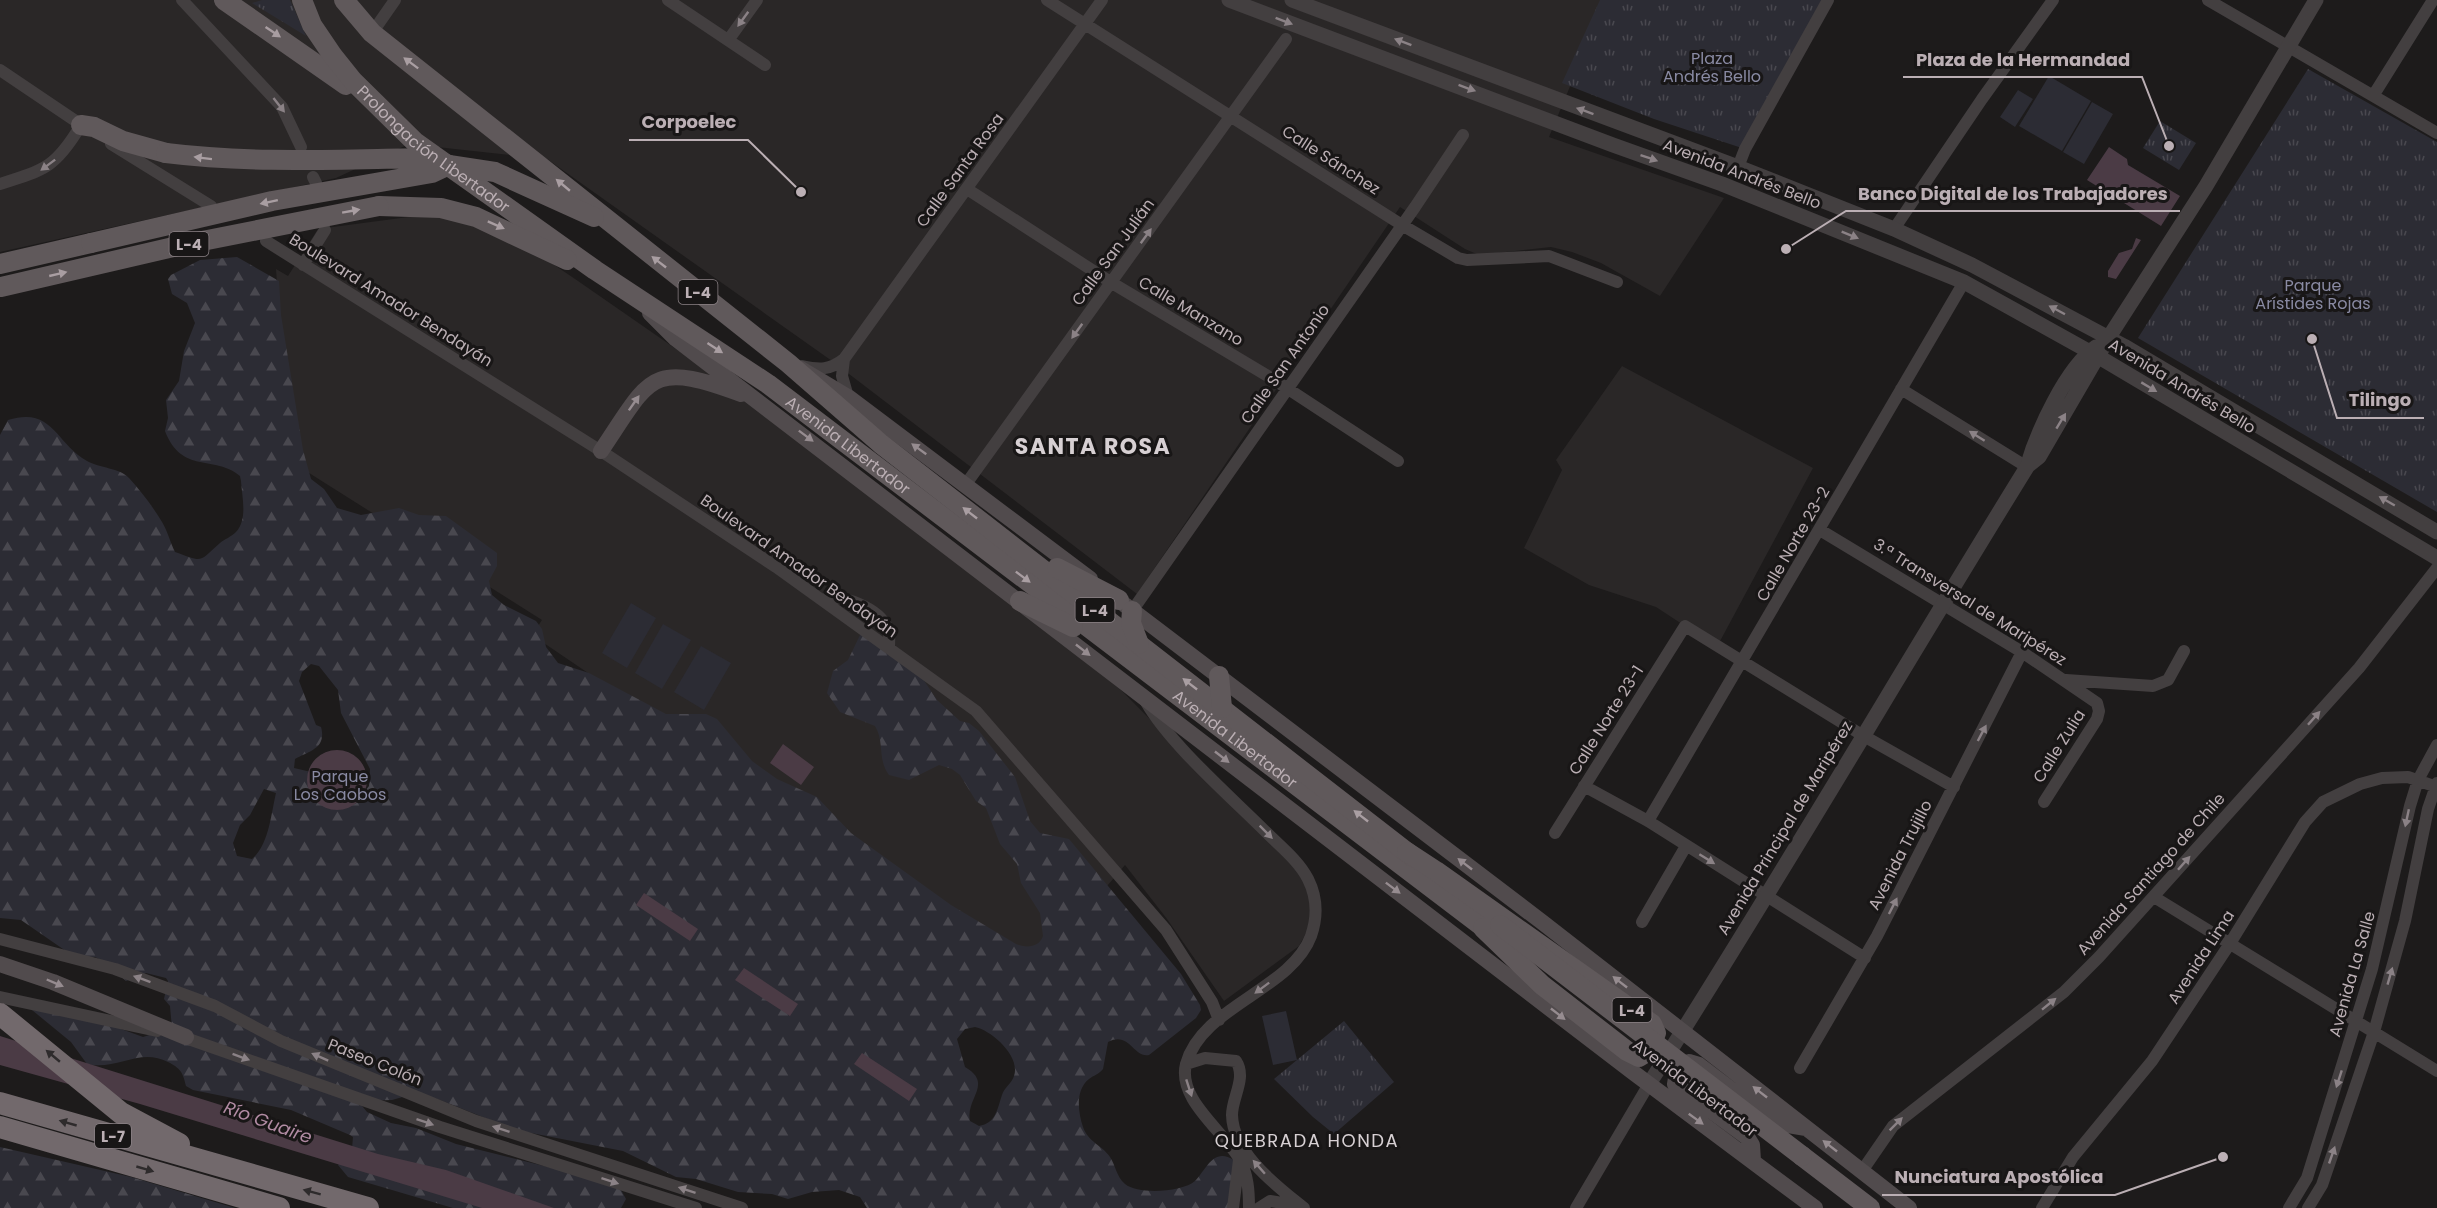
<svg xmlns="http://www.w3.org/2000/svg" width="2437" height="1208" font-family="Poppins,sans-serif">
<defs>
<pattern id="grass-tufts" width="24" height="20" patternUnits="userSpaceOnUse" patternTransform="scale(1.5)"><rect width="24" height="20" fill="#2c2c34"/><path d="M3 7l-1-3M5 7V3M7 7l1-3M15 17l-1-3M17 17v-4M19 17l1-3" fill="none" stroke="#49484f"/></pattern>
<pattern id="forest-firs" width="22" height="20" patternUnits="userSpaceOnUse" patternTransform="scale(1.5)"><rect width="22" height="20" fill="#2c2c34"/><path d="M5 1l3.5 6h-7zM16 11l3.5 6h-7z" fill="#49484f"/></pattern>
</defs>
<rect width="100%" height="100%" fill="#1d1b1b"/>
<path fill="#2a2727" d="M 0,0 L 1606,0 L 1549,137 L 1724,198 L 1660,296 L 1601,263 L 1572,252 L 1551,247 L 1479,255 L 1465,249 L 1400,207 L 1137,594 L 832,361 L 547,159 L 409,144 L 336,178 L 0,252 Z
M 431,214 L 497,226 L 578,281 L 774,417 L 1121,690 L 1303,874 L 1313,902 L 1308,929 L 1299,946 L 1224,1001 L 1167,919 L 1125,865 L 1032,974 L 532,635 L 542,620 L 298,466 L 279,314 L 276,269 L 288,276 L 318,229 Z
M 1622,366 L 1813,468 L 1719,643 L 1685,626 L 1656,607 L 1589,585 L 1524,548 L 1562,470 L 1556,460 Z"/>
<path fill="url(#grass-tufts)" d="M 262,0 L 290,0 L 306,36 L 252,3 Z
M 1600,0 L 1828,0 L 1745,149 L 1654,119 L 1562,83 Z
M 2308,69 L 2437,142 L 2437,512 L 2138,338 Z
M 2160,121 L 2196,143 L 2179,170 L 2143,148 Z
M 1344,1021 L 1394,1082 L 1334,1134 L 1313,1117 L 1274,1079 Z"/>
<path fill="url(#forest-firs)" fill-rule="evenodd" d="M 237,257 L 279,281 L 281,315 L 303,450 L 311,479 L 324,489 L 337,508 L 361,515 L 399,508 L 419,515 L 446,516 L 497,553 L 497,566 L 489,581 L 492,595 L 504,605 L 536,621 L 542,629 L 546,647 L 558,663 L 589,673 L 666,714 L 706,714 L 717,719 L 752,761 L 777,779 L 817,797 L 851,833 L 951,905 L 1016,944 C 1026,948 1039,948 1043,936 L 1040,913 L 1021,883 L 1017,864 L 1000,844 L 986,808 L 976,801 L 960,775 L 952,769 L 939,765 L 909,780 L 889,775 C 877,759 885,742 875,726 L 840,712 L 827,693 L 833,671 L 848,660 L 862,631 L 917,670 L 937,700 L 960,721 L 969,723 L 979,731 L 1015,777 L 1030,821 L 1040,833 L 1069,839 L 1181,974 L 1200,1005 L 1201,1010 L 1196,1018 L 1149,1055 C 1133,1058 1130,1031 1108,1042 L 1103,1069 C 1098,1075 1094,1075 1089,1079 C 1075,1090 1078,1112 1083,1127 C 1088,1142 1102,1145 1110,1157 C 1116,1166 1116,1176 1125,1184 C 1138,1195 1183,1192 1195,1181 C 1207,1169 1213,1147 1234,1160 L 1231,1208 L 867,1208 L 860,1197 L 839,1190 L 812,1192 L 788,1199 L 772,1194 L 738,1192 L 696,1179 L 676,1177 L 623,1151 L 516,1130 L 435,1098 L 406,1096 L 392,1100 L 358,1101 L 367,1112 L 391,1123 L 416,1128 L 456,1144 L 596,1179 L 621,1190 L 626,1199 L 621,1208 L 453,1208 L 348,1177 L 338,1165 L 352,1149 L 353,1137 L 350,1135 L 291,1110 L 193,1090 L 186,1086 C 183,1072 180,1068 168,1062 C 140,1047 116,1071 87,1064 L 71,1042 L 32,1010 L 91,1018 L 143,1037 L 172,1028 L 170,1006 L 164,999 L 168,981 L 166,978 L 146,973 L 126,981 L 107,963 L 95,957 L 76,958 L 21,920 L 0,918 L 0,435 L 8,420 C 53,406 55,443 87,461 C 99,468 120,468 129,478 C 141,491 153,507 162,522 C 168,532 170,542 175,552 C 205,563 198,562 220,543 C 225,539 231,537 236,532 C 248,519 242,497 241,481 L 240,476 C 214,454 182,475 165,431 L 168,418 L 166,400 L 179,381 L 184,351 L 195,323 L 187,303 L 172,294 L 168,279 L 171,275 L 200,260 ZM 311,664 L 319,666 L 338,690 L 341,713 L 370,769 L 369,786 L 355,804 L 341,806 L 311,772 L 294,768 L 295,759 C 308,751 327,749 321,727 L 316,725 L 299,681 L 302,672 ZM 264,789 L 276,793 C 271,814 269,845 252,859 L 237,856 L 233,843 L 240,825 L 250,815 ZM 975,1027 C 991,1030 1021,1056 1014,1076 C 1012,1083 1004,1088 1002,1095 C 997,1110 996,1123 979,1126 L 970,1121 C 965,1098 994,1084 965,1067 L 957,1039 L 965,1029 Z
M 0,1147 L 131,1177 L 235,1208 L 0,1208 Z"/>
<path fill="#2c2c34" d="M 2049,76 L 2091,101 L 2062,151 L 2019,126 Z
M 2018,90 L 2033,99 L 2015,127 L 2000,117 Z
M 2092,102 L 2113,114 L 2084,164 L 2063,152 Z
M 631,603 L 656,618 L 627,668 L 602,653 Z
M 663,624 L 691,640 L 662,689 L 635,673 Z
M 701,646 L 731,663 L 704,710 L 674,692 Z
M 1286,1011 L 1297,1060 L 1273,1065 L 1262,1016 Z"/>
<path fill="#4b3b45" d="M 2109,147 L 2127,159 L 2128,165 L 2180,196 L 2161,226 L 2087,180 Z
M 2136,238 L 2141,240 L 2116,279 L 2108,277 L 2108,271 L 2119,253 L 2132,249 Z
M 783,744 L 814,767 L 801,785 L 770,763 Z
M307 780a30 30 0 1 1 60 0a30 30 0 1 1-60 0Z
M 644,893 L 698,929 L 690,941 L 636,905 Z
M 744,968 L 798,1004 L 790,1016 L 735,980 Z
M 0,1036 L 378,1154 L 446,1170 L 554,1208 L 482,1208 L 140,1104 L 0,1065 Z
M 862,1053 L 917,1089 L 909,1101 L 854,1064 Z"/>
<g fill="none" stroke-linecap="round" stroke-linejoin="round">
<path stroke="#433f40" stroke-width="12" d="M 182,0 L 282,107 L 301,147
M 668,0 L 765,65
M 1047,0 L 1402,225 L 1458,258 L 1467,260 L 1549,256 L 1617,282
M 2208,0 L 2437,133
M 372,33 L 395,0
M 729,39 L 757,0
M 0,70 L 86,128
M 2373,96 L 2433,0
M 111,144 L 211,206
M 1738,167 L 1745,149 L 1828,0
M 313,177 L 316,183
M 0,184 C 45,170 56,167 81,125
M 967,189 L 1112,283 L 1276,381 L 1398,461
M 1894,229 L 1982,99 L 2053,0
M 266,241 L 601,451 L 776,567 L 976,711 L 1166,930 L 1212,1002 L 1219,1020
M 303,265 L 325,230
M 844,359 L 842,376 L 848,397
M 802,366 C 820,370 830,370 844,359 L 1102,0
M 1901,389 L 2027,467
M 966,484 L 1286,39
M 1820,530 L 2022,652 L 2097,703 L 2099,711 L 2097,719 L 2044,802
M 822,600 C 842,593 879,608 888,629 C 890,634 889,641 889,648
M 1132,611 L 1415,207 L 1463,135
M 2066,680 L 2153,686 L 2168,680 L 2184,651
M 1146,702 C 1170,744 1230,796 1266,832 C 1280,846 1299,861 1308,879 C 1317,897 1318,916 1311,936 C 1291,990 1202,1006 1186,1064 C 1177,1100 1224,1131 1240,1160 C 1248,1175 1249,1191 1249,1208
M 1584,786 L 1648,821 L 1865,958
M 1648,821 L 1964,282
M 1555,833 L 1685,626 L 1862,735 L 1954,787
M 2154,897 L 2437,1071
M 1642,922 L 1686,846
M 0,939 L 115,969 L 215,1006 L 281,1041 L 476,1121 L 742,1208
M 0,997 L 157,1031
M 180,1036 L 440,1127 L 696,1208
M 1186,1064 L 1205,1058 L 1236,1061 C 1247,1078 1232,1097 1232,1115 C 1233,1154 1277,1186 1304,1208
M 1800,1068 L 1877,936 L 2022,652
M 1862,1171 L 1893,1126 L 2064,992 L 2099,957 L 2359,668 L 2437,568
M 1233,1208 L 1239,1160
M 1259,1208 L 1270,1201 L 1301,1206
M 1576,1208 L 1649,1084
M 2042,1208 L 2073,1157 L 2152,1061 L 2229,945 L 2305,822 L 2323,802 L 2360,784 L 2382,778 L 2408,777 L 2437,787
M 2289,1208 L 2307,1178 L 2372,969 L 2410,806 L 2418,780 L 2437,745
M 2308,1208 L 2322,1185 L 2374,1032 L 2405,921 L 2428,809 L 2437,783"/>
<path stroke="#433f40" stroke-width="15" d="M 1229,0 L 1613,145 L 1722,184 L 1964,282 L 2099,357 L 2437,558
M 1292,0 L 1738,167 L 1894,229 L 1972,265 L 2124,346 L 2437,532
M 2029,465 L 2039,457 L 2109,337 L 2206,186 L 2316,0
M 1649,1084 C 1779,881 1900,672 2027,467 C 2037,432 2066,368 2096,347"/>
<path stroke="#514b4d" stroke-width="16" d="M 650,313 L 676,339 L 1634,1073 L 1815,1208
M 801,369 L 848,397 L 1090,579
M 601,451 C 651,377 649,360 741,394
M 1125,605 L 1542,922 L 1909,1208
M 0,964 L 53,982 L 186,1037
M 1753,1161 L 1752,1145 L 1747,1137 L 1675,1084 L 1676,1078 L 1689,1062 L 1699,1065 L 1775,1123 L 1806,1128"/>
<g stroke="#60595b" stroke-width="20">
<path d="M 224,0 L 346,85"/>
<path id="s1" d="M 302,0 L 312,25 L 333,56 L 353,81 L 415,142 L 595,270 L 768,384 L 1495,936"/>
<path d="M 344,0 L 372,33 L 788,363 L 881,444 L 1413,857"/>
<path d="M 81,125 L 94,127 L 123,141 L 166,153"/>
<path d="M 449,165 L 495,172 L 594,217"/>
<path d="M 379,206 L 441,208 L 476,217 L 567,260"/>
<path d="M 0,264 L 91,243"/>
<path d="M 1057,568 L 1119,600"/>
<path d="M 1020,601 L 1073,627"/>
<path d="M 1132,611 L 1131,623 L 1139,644"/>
<path d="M 1219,676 L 1222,708"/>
<path d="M 1407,852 L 1436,871 L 1652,1024 L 1656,1033 L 1649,1051 L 1639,1057 L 1627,1051 L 1542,985 L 1483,928"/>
<path d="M 1802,1156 L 1870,1208"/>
</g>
<path stroke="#72696c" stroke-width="22" d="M 0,1014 L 121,1113 L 179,1144
M 0,1103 L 368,1208
M 0,1127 L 279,1208"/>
<path stroke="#60595b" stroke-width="20" d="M 166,153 C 254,164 342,159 431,158 L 449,165
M 91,243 L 272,201 L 432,173 L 449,165
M 1,287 L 182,245 L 379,206
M 1500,925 L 1802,1156"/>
</g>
<defs><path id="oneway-solid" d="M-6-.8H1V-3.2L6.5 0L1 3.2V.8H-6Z" transform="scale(1.5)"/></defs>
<g fill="#8b8286">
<use href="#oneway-solid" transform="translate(743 19) rotate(126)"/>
<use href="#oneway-solid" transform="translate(1284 21) rotate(21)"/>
<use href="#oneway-solid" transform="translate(1403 42) rotate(-159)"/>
<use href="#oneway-solid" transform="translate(1467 88) rotate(20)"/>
<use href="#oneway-solid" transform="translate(279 105) rotate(52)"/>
<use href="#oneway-solid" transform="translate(1585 111) rotate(-160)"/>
<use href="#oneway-solid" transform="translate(1649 158) rotate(19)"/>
<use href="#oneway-solid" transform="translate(48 165) rotate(143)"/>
<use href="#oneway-solid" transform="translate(1850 235) rotate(22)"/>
<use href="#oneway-solid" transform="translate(1146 236) rotate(-54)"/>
<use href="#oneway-solid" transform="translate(2057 310) rotate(-152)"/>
<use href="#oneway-solid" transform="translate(1077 331) rotate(126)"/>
<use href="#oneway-solid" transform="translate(2149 387) rotate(31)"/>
<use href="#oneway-solid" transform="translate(2061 421) rotate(-59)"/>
<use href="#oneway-solid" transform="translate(1977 436) rotate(-148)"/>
<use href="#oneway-solid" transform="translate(2387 501) rotate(-150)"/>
<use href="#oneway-solid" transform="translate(2314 718) rotate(-48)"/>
<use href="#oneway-solid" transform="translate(1982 733) rotate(-62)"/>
<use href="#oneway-solid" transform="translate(2407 818) rotate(102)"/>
<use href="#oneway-solid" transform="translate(1266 832) rotate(45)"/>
<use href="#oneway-solid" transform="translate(1707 859) rotate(32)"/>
<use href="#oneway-solid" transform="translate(2184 863) rotate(-48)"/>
<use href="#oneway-solid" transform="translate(1893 906) rotate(-63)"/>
<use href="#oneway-solid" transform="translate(2390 976) rotate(-74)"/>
<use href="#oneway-solid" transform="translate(142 979) rotate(-160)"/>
<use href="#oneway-solid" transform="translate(1262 988) rotate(143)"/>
<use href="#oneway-solid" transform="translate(2049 1004) rotate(-39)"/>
<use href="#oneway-solid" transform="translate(241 1057) rotate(20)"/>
<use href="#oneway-solid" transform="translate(320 1057) rotate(-156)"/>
<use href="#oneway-solid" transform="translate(2339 1079) rotate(108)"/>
<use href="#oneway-solid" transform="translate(1189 1088) rotate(72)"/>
<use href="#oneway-solid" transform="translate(425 1122) rotate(19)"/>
<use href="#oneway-solid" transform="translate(1896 1124) rotate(-45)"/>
<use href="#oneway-solid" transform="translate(501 1129) rotate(-162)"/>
<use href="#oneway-solid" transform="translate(2332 1155) rotate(-71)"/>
<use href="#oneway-solid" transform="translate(1259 1167) rotate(-131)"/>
<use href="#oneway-solid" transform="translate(610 1181) rotate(18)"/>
<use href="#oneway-solid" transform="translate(687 1190) rotate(-162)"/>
</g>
<g fill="#a99ea2">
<use href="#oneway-solid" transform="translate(273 32) rotate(34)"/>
<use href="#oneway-solid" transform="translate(411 63) rotate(-143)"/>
<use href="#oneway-solid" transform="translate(203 158) rotate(-173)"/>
<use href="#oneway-solid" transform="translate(563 185) rotate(-140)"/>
<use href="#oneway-solid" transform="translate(269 202) rotate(168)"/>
<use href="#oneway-solid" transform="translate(351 211) rotate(-10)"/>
<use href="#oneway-solid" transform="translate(496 225) rotate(24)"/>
<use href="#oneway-solid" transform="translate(659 262) rotate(-142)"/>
<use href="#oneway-solid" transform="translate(58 274) rotate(-13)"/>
<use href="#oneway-solid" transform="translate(715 348) rotate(33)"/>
<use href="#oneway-solid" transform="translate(970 513) rotate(-142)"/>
<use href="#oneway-solid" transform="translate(1023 577) rotate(37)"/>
<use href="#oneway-solid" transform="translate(1190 684) rotate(-142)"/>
<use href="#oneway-solid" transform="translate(1361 816) rotate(-142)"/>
</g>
<g fill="#968c90">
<use href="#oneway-solid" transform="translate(634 403) rotate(-55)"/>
<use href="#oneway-solid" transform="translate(806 436) rotate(37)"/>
<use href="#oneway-solid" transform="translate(919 449) rotate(-144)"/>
<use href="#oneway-solid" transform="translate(1083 650) rotate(38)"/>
<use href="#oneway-solid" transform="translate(1222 757) rotate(38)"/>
<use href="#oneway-solid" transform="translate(1465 864) rotate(-142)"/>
<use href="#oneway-solid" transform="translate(1393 888) rotate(37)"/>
<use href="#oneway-solid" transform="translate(1620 982) rotate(-142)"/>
<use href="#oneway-solid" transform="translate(55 983) rotate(23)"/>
<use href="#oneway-solid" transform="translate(1558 1014) rotate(38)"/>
<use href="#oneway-solid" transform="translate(1760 1092) rotate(-142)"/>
<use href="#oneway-solid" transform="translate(1696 1119) rotate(36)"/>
<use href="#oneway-solid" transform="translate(1830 1146) rotate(-142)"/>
</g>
<g fill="#2e2b2c">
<use href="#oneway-solid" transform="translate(53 1056) rotate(-140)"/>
<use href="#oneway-solid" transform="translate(68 1123) rotate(-164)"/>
<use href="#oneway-solid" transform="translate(145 1169) rotate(16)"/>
<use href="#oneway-solid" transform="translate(312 1192) rotate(-165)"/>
</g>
<g text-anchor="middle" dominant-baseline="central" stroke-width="6" stroke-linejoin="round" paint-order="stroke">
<g fill="#181616" stroke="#8a8185" stroke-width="1.5">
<rect x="169.5" y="232" width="39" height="24" rx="4.5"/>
<rect x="678.5" y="280" width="39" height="24" rx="4.5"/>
<rect x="1075.5" y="598" width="39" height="24" rx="4.5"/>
<rect x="1612.5" y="998" width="39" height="24" rx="4.5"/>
<rect x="95" y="1124" width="36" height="24" rx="4.5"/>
</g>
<g font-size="15" font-weight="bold" fill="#bbafb4">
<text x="189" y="244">L-4</text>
<text x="698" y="292">L-4</text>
<text x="1095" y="610">L-4</text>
<text x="1632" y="1010">L-4</text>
<text x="113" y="1136">L-7</text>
</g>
<g font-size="16" fill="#898aa3" stroke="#181616">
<text x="1712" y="58">Plaza<tspan x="1712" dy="18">Andrés Bello</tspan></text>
<text x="2313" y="285">Parque<tspan x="2313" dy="18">Arístides Rojas</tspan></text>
<text x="340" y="776">Parque<tspan x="340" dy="18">Los Caobos</tspan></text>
</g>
<g font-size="16" fill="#bbafb4" stroke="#181616">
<text stroke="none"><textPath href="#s1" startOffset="202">Prolongación Libertador</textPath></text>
<text transform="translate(1331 160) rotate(33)">Calle Sánchez</text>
<text transform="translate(960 170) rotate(-54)">Calle Santa Rosa</text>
<text transform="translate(1742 174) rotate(21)">Avenida Andrés Bello</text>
<text transform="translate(1113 252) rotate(-54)">Calle San Julián</text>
<text transform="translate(391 300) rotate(32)">Boulevard Amador Bendayán</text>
<text transform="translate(1191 311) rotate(31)">Calle Manzano</text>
<text transform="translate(1285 364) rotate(-55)">Calle San Antonio</text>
<text transform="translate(2182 386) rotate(31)">Avenida Andrés Bello</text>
<text stroke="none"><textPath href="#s1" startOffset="712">Avenida Libertador</textPath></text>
<text transform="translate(1793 544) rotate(-60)">Calle Norte 23-2</text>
<text transform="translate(799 566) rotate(35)">Boulevard Amador Bendayán</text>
<text transform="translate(1970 602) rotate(32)">3.ª Transversal de Maripérez</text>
<text transform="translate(1606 720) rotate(-58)">Calle Norte 23-1</text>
<text stroke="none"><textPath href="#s1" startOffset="1198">Avenida Libertador</textPath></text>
<text transform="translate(2059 746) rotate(-58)">Calle Zulia</text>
<text transform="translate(1785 828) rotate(-59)">Avenida Principal de Maripérez</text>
<text transform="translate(1900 855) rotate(-63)">Avenida Trujillo</text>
<text transform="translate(2151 874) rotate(-48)">Avenida Santiago de Chile</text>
<text transform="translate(2201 957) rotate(-57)">Avenida Lima</text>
<text transform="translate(2352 974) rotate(-74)">Avenida La Salle</text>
<text transform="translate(375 1062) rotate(22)">Paseo Colón</text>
<text transform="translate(1695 1088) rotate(37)">Avenida Libertador</text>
</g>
<g font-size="18" font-style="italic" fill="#b18ba3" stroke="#181616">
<text transform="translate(268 1122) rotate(20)">Río Guaire</text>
</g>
<g font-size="18" letter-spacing="1.5" fill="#d7d0d3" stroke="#181616">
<text x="1307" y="1140">QUEBRADA HONDA</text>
</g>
<g font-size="22" font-weight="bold" letter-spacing="1.5" fill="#d7d0d3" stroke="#181616">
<text x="1093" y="446">SANTA ROSA</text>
</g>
</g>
<path fill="none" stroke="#bbafb4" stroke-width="2" d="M2169 146L2142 77H1903M801 192L748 140H629M1786 249L1846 211H2180M2312 339L2337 418H2424M2223 1157L2115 1195H1882"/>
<g fill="#bbafb4" stroke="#181616" stroke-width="2">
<circle cx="2169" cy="146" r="6"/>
<circle cx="801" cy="192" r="6"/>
<circle cx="1786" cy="249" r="6"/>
<circle cx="2312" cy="339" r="6"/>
<circle cx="2223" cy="1157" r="6"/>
</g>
<g font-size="18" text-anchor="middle" font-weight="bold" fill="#bbafb4" stroke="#181616" stroke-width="6" stroke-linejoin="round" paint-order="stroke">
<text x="2023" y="66">Plaza de la Hermandad</text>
<text x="689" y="128">Corpoelec</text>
<text x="2013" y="200">Banco Digital de los Trabajadores</text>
<text x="2380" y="406">Tilingo</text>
<text x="1999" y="1183">Nunciatura Apostólica</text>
</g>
</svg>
